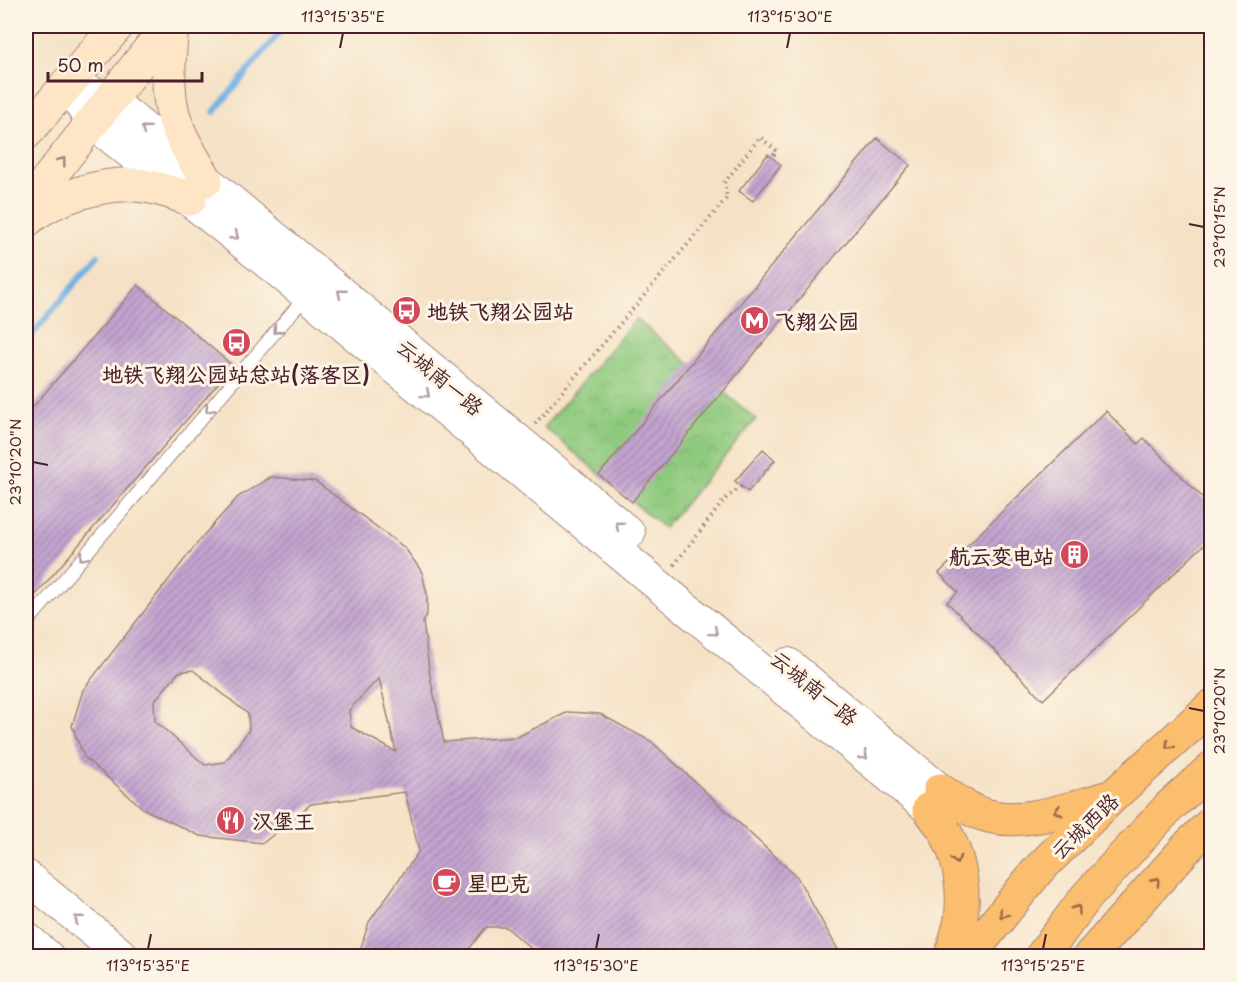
<svg xmlns="http://www.w3.org/2000/svg" width="1237" height="982" font-family="'Playpen Sans','LXGW WenKai TC',sans-serif">
<defs>
<pattern id="park-crowns" width="20" height="18" patternUnits="userSpaceOnUse" patternTransform="scale(1.5)"><rect width="20" height="18" fill="#8fca7f"/><path d="M2 6a3 3 0 1 1 6 0M12 15a3 3 0 1 1 6 0" fill="none" stroke="#7dad6e"/></pattern>
<pattern id="building-hatch" width="6" height="6" patternUnits="userSpaceOnUse" patternTransform="scale(1.5)"><rect width="6" height="6" fill="#c2a4d0"/><path d="M-1 1l2-2M0 6l6-6M5 7l2-2" fill="none" stroke="#a085a9"/></pattern>
</defs>
<rect width="100%" height="100%" fill="#fcf5e5"/>
<filter id="ink" filterUnits="userSpaceOnUse"><feTurbulence type="fractalNoise" baseFrequency=".0167" numOctaves="2"/><feDisplacementMap in="SourceGraphic" scale="12" xChannelSelector="R" yChannelSelector="G"/><feConvolveMatrix kernelMatrix="1 2 1 2 8 2 1 2 1" color-interpolation-filters="sRGB"/></filter>
<filter id="wash" filterUnits="userSpaceOnUse"><feTurbulence type="fractalNoise" baseFrequency=".008" numOctaves="4" result="noise"/><feDisplacementMap in="SourceGraphic" scale="24" xChannelSelector="R" yChannelSelector="G"/><feGaussianBlur stdDeviation="1.35" result="paint"/><feColorMatrix in="noise" values="0 0 0 0 0 0 0 0 0 0 0 0 0 0 0 0 0 1.4 0 .05"/><feComposite in="paint" operator="in"/></filter>
<g filter="url(#wash)">
<rect width="100%" height="100%" fill="#f5e2c6"/>
<path fill="url(#park-crowns)" stroke="#6c7455" stroke-width="1.5" d="M 636,319 L 756,419 L 664,528 L 544,427 Z"/>
<g fill="none" stroke-linecap="round" stroke-linejoin="round">
<path stroke="#6fb0e3" stroke-width="6" d="M 214,112 L 285,26
M 26,342 L 98,256"/>
</g>
<g id="blocks">
<path fill="url(#building-hatch)" fill-rule="evenodd" d="M 877,138 L 910,165 L 632,502 L 599,475 Z
M 768,154 L 781,165 L 753,201 L 739,191 Z
M 138,285 L 233,366 L 26,606 L 26,415 Z
M 1106,411 L 1138,444 L 1144,438 L 1212,507 L 1212,537 L 1043,700 L 947,602 L 958,592 L 939,573 Z
M 763,449 L 775,460 L 748,492 L 735,481 Z
M 271,477 L 315,481 L 405,548 L 422,572 L 427,594 L 427,614 L 423,622 L 430,676 L 444,742 L 517,737 L 568,712 L 600,714 L 652,742 L 797,877 L 842,957 L 541,957 L 506,927 L 486,927 L 463,957 L 358,957 L 369,922 L 419,851 L 405,792 L 311,804 L 263,843 L 200,836 L 144,809 L 84,757 L 72,726 L 83,690 L 202,537 L 238,497 ZM 193,670 L 248,714 L 249,730 L 225,762 L 205,765 L 155,721 L 154,701 L 179,672 ZM 379,678 L 396,752 L 351,727 L 349,710 Z"/>
</g>
</g>
<g filter="url(#ink)">
<use href="#blocks" fill-opacity="0" stroke="#a08078" stroke-width="1.5"/>
<g fill="none" stroke-linecap="round" stroke-linejoin="round">
<defs>
<path id="service" d="M 26,624 L 307,295"/>
<path id="tertiary" d="M 67,83 L 92,122 L 278,271 L 929,809
M 85,90 L 110,100 L 629,533
M 788,664 L 940,790
M 26,876 L 123,956
M 26,938 L 47,956"/>
<path id="secondary" d="M 172,26 C 169,61 164,97 179,131 C 186,148 197,164 206,180
M 26,133 L 117,26
M 26,207 L 168,26
M 26,221 C 53,197 108,180 144,186 C 160,188 175,194 190,199"/>
<path id="primary" d="M 940,790 C 955,800 968,810 985,815 C 1024,827 1073,807 1110,797
M 929,809 C 934,816 939,822 943,828 C 960,856 966,893 960,924 C 957,935 954,946 951,956
M 969,956 L 1038,870 L 1114,795 L 1212,706
M 1042,956 L 1087,896 L 1169,807 L 1212,768"/>
<path id="trunk" d="M 1090,956 L 1191,843 L 1212,823"/>
</defs>
<use href="#service" stroke="#a08078" stroke-width="14"/>
<use href="#tertiary" stroke="#a08078" stroke-width="34"/>
<use href="#secondary" stroke="#a08078" stroke-width="35"/>
<use href="#primary" stroke="#a08078" stroke-width="35"/>
<use href="#trunk" stroke="#a08078" stroke-width="35"/>
<path stroke="#a08078" stroke-width="4" stroke-dasharray="1.5 4.5" stroke-linecap="butt" d="M 535,424 L 727,198 L 724,183 L 760,137 L 777,151 L 772,157
M 674,565 L 725,499 L 742,486"/>
<use href="#service" stroke="#fff" stroke-width="12"/>
<use href="#tertiary" stroke="#fff" stroke-width="32"/>
<use href="#secondary" stroke="#fde5c5" stroke-width="33"/>
<use href="#primary" stroke="#fbbd6e" stroke-width="33"/>
<use href="#trunk" stroke="#fbbd6e" stroke-width="33"/>
</g>
<defs><path id="oneway-chevron" d="M-2-3.5L2.5 0L-2 3.5" fill="none" stroke-width="1.6" stroke-linecap="round" stroke-linejoin="round" transform="scale(1.5)"/></defs>
<g stroke="#ae9aa0">
<use href="#oneway-chevron" transform="translate(145 129) rotate(-140)"/>
<use href="#oneway-chevron" transform="translate(235 236) rotate(39)"/>
<use href="#oneway-chevron" transform="translate(341 293) rotate(-140)"/>
<use href="#oneway-chevron" transform="translate(277 330) rotate(130)"/>
<use href="#oneway-chevron" transform="translate(426 394) rotate(40)"/>
<use href="#oneway-chevron" transform="translate(209 409) rotate(131)"/>
<use href="#oneway-chevron" transform="translate(619 525) rotate(-140)"/>
<use href="#oneway-chevron" transform="translate(83 557) rotate(131)"/>
<use href="#oneway-chevron" transform="translate(714 632) rotate(40)"/>
<use href="#oneway-chevron" transform="translate(864 756) rotate(40)"/>
<use href="#oneway-chevron" transform="translate(78 919) rotate(-140)"/>
</g>
<use stroke="#a48278" href="#oneway-chevron" transform="translate(62 161) rotate(-52)"/>
<g stroke="#9a6649">
<use href="#oneway-chevron" transform="translate(1169 745) rotate(137)"/>
<use href="#oneway-chevron" transform="translate(1058 811) rotate(165)"/>
<use href="#oneway-chevron" transform="translate(956 860) rotate(75)"/>
<use href="#oneway-chevron" transform="translate(1156 881) rotate(-48)"/>
<use href="#oneway-chevron" transform="translate(1077 909) rotate(-54)"/>
<use href="#oneway-chevron" transform="translate(1003 914) rotate(128)"/>
</g>
</g>
<path fill="none" stroke="#4a1f2b" stroke-width="2" d="M 340,48 L 343,33M 787,48 L 790,33M 1189,224 L 1204,227M 33,462 L 48,465M 1189,708 L 1204,711M 148,949 L 151,934M 596,949 L 599,934M 1043,949 L 1046,934"/>
<defs>
<symbol id="bus-disc" viewBox="-11 -11 22 22"><circle r="9.5" fill="#d1495b" stroke="#fcf5e5"/><path d="M-5-6H5V4H4V6H2V4H-2V6H-4V4H-5ZM-3.5-4V0h7V-4ZM-3.5 1.2v1.5H-2V1.2ZM2 1.2v1.5H3.5V1.2Z" fill="#fff"/></symbol>
<symbol id="metro-disc" viewBox="-11 -11 22 22"><circle r="9.5" fill="#d1495b" stroke="#fcf5e5"/><path d="M-5.5 5V-5H-3L0 0L3-5H5.5V5H3V-.5L0 4L-3-.5V5Z" fill="#fff"/></symbol>
<symbol id="building-disc" viewBox="-11 -11 22 22"><circle r="9.5" fill="#d1495b" stroke="#fcf5e5"/><path d="M-4-6H4V6H1V3H-1V6H-4ZM-2.5-4.3h1.7v1.8h-1.7ZM.8-4.3h1.7v1.8H.8ZM-2.5-1h1.7V.8h-1.7ZM.8-1h1.7V.8H.8Z" fill="#fff"/></symbol>
<symbol id="restaurant-disc" viewBox="-11 -11 22 22"><circle r="9.5" fill="#d1495b" stroke="#fcf5e5"/><path d="M-5-6h1v4h1v-4h1v4h1v-4h1v5L-1.5 .5V6h-2V.5L-5-1ZM5-6V6H3V1.5H1.5Q1.5-4 5-6Z" fill="#fff"/></symbol>
<symbol id="cafe-disc" viewBox="-11 -11 22 22"><circle r="9.5" fill="#d1495b" stroke="#fcf5e5"/><path d="M-5.5-4.5H6V0H3Q3 3.5 0 3.5H-2.5Q-5.5 3.5-5.5 0ZM3-3.2v2h1.7v-2ZM-6 4.5H4V6H-6Z" fill="#fff"/></symbol>
</defs>
<g fill-rule="evenodd">
<use href="#bus-disc" x="390" y="294" width="33" height="33"/>
<use href="#metro-disc" x="738" y="304" width="33" height="33"/>
<use href="#bus-disc" x="220" y="326" width="33" height="33"/>
<use href="#building-disc" x="1058" y="538" width="33" height="33"/>
<use href="#restaurant-disc" x="214" y="804" width="33" height="33"/>
<use href="#cafe-disc" x="430" y="866" width="33" height="33"/>
</g>
<g text-anchor="middle" dominant-baseline="central" stroke-width="6" stroke-linejoin="round" paint-order="stroke">
<g font-size="21" font-weight="bold" fill="#4a1f2b" stroke="#fcf5e5" text-anchor="start">
<text x="427" y="310">地铁飞翔公园站</text>
<text x="775" y="320">飞翔公园</text>
<text x="236" y="373" text-anchor="middle">地铁飞翔公园站总站(落客区)</text>
<text x="1054" y="555" text-anchor="end">航云变电站</text>
<text x="252" y="820">汉堡王</text>
<text x="467" y="882">星巴克</text>
</g>
<g font-size="21" fill="#4a1f2b" stroke="#fcf5e5">
<text transform="translate(441 376) rotate(40)">云城南一路</text>
<text transform="translate(815 687) rotate(39)">云城南一路</text>
<text transform="translate(1084 825) rotate(-44)">云城西路</text>
</g>
</g>
<rect width="1237" height="982" fill="none" stroke="#fcf5e5" stroke-width="66"/>
<path d="M48 72v9h154v-9" fill="none" stroke="#4a1f2b" stroke-width="3"/>
<text x="57" y="72" font-size="18" fill="#4a1f2b" stroke="#fcf5e5" stroke-width="4.5" paint-order="stroke">50 m</text>
<rect x="33" y="33" width="1171" height="916" fill="none" stroke="#4a1f2b" stroke-width="2"/>
<g font-size="15" text-anchor="middle" fill="#4a1f2b">
<text x="343" y="22">113°15'35"E</text>
<text x="790" y="22">113°15'30"E</text>
<text transform="translate(1220 227) rotate(-90)" y="5">23°10'15"N</text>
<text transform="translate(16 462) rotate(-90)" y="5">23°10'20"N</text>
<text transform="translate(1220 711) rotate(-90)" y="5">23°10'20"N</text>
<text x="148" y="971">113°15'35"E</text>
<text x="596" y="971">113°15'30"E</text>
<text x="1043" y="971">113°15'25"E</text>
</g>
</svg>
